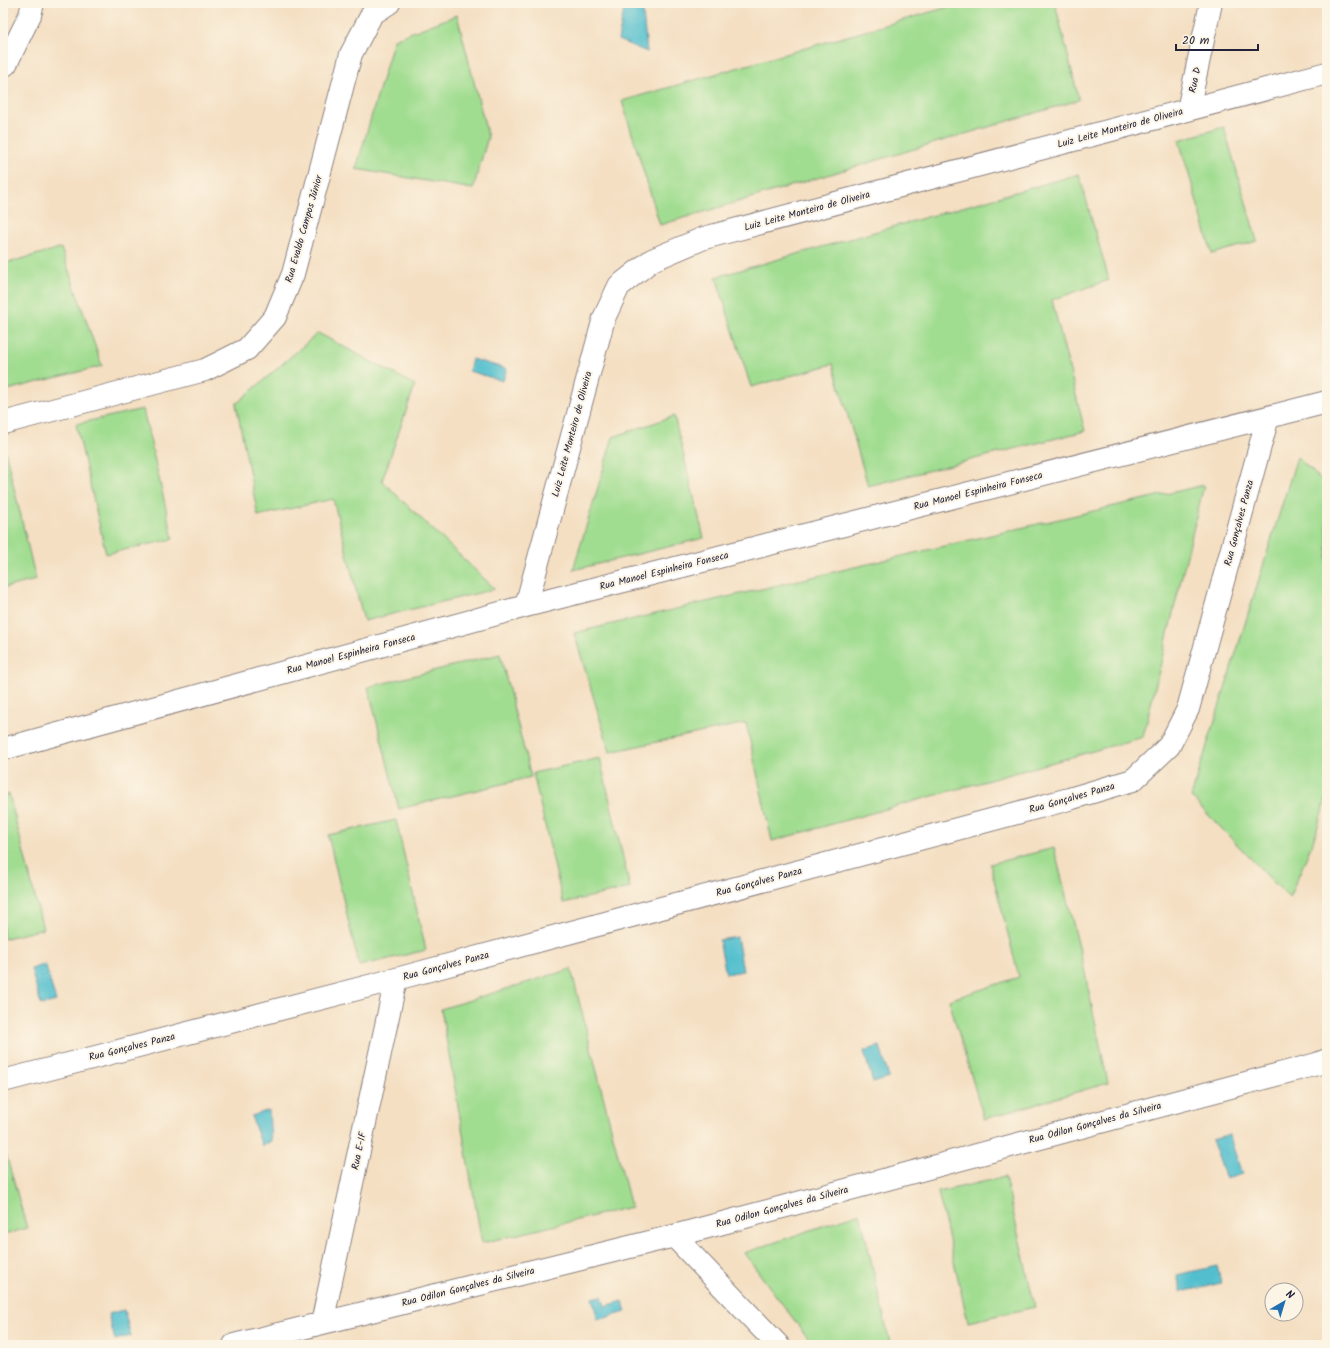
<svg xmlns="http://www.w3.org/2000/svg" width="1330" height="1348" font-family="Kalam,sans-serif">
<rect width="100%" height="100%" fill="#fcf5e5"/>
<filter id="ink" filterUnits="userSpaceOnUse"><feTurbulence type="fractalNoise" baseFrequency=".025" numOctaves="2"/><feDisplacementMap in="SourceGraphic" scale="8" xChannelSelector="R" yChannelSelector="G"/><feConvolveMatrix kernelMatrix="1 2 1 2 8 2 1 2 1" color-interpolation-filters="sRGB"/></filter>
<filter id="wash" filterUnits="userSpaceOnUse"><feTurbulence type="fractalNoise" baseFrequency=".012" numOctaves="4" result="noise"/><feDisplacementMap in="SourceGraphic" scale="16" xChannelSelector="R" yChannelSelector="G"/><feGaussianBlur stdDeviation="0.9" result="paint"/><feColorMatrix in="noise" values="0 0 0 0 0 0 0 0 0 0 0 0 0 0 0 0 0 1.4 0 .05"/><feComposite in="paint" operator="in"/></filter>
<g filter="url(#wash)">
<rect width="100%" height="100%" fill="#f4dfc2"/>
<path fill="#a1dd91" stroke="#628066" d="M 962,3 L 1055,3 L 1079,100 L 660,225 L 622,101 Z
M 457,15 L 488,137 L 473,189 L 356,169 L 394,39 Z
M 1224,127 L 1257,241 L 1212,254 L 1179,140 Z
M 1079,174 L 1109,280 L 1052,300 L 1085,431 L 868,486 L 833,364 L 751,387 L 716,277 Z
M 61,248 L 102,366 L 3,391 L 3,264 Z
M 318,333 L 415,385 L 382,481 L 495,589 L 364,621 L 333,499 L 258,516 L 236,404 Z
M 143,409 L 173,539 L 106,554 L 76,424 Z
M 674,416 L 704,538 L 573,570 L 613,437 Z
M 5,450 L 36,580 L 3,588 L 3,451 Z
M 1297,457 L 1327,485 L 1327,796 L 1314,839 L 1289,898 L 1191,797 Z
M 1204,485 L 1143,737 L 772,841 L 746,723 L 610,752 L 574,633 Z
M 500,654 L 531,777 L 399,809 L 368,687 Z
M 600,758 L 630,888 L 563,903 L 533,773 Z
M 9,794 L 43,929 L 3,939 L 3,796 Z
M 396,820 L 426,950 L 359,966 L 328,835 Z
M 1054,848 L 1082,959 L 1108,1083 L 984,1119 L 949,1000 L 1019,977 L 990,864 Z
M 571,969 L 631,1207 L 482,1243 L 441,1009 Z
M 3,1144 L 27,1228 L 3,1235 Z
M 1005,1177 L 1035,1307 L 968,1322 L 938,1192 Z
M 860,1213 L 890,1343 L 882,1345 L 813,1345 L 744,1253 Z"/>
<path fill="#53bfce" stroke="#3a7084" d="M 642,4 L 647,52 L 618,40 L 624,9 Z
M 472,359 L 507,369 L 503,381 L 469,371 Z
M 737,937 L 743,971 L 726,974 L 719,940 Z
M 45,964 L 56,1001 L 41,1005 L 31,969 Z
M 880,1046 L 889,1078 L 873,1083 L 864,1051 Z
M 269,1110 L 271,1141 L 262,1146 L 251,1116 Z
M 1229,1135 L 1242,1174 L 1226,1179 L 1212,1140 Z
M 1217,1266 L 1221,1283 L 1181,1292 L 1177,1275 Z
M 602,1296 L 605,1306 L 623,1301 L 626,1312 L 598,1320 L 592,1298 Z
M 124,1310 L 131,1336 L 115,1340 L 108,1314 Z"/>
</g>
<g filter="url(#ink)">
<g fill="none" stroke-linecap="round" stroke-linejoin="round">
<defs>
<path id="street" d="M 3,66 L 6,64 L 30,15 L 33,3
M 1188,110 L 1211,3
M 3,423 L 205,370 L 247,349 L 275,317 L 293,274 L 351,54 L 372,14 L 389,3
M 526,606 L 604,318 L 619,286 L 652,260 L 704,238 L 1327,73
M 3,749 L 526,606 L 1327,402
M 3,1081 L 396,979 L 1069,799 L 1133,780 L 1169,746 L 1188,709 L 1268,417
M 674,1236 L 778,1345
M 322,1323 L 396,979
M 234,1345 L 674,1236 L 1317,1064 L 1327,1060"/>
</defs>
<use href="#street" stroke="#8b807e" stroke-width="24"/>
<use href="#street" stroke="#fff" stroke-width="22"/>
</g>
</g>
<g text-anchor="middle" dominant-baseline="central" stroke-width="4" stroke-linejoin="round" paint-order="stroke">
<g font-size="10" fill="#22223b" stroke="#fcf5e5">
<text transform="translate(1195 80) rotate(-78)">Rua D</text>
<text transform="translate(1120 128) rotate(-15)">Luiz Leite Monteiro de Oliveira</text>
<text transform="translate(807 211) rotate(-15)">Luiz Leite Monteiro de Oliveira</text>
<text transform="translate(304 229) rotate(-74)">Rua Evaldo Campos Júnior</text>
<text transform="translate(572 434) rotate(-75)">Luiz Leite Monteiro de Oliveira</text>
<text transform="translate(978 491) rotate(-14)">Rua Manoel Espinheira Fonseca</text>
<text transform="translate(1239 523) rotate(-75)">Rua Gonçalves Panza</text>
<text transform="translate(664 571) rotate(-14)">Rua Manoel Espinheira Fonseca</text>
<text transform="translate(351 654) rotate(-15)">Rua Manoel Espinheira Fonseca</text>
<text transform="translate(1072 798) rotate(-16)">Rua Gonçalves Panza</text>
<text transform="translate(759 882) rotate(-15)">Rua Gonçalves Panza</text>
<text transform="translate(446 966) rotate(-15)">Rua Gonçalves Panza</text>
<text transform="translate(132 1047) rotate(-14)">Rua Gonçalves Panza</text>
<text transform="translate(1095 1123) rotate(-15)">Rua Odilon Gonçalves da Silveira</text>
<text transform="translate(359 1151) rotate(-78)">Rua E-1F</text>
<text transform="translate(782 1207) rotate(-15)">Rua Odilon Gonçalves da Silveira</text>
<text transform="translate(468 1287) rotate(-14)">Rua Odilon Gonçalves da Silveira</text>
</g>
</g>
<rect width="1330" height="1348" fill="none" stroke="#fcf5e5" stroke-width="16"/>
<g transform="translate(1284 1302) rotate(38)"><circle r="19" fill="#fcf5e5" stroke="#a5a1a1"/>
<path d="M0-3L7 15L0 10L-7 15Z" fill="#1f6fb2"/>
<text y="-6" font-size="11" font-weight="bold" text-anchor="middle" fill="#22223b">N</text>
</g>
<path d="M1176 44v6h82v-6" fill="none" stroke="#22223b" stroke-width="2"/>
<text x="1182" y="44" font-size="12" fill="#22223b" stroke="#fcf5e5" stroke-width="3" paint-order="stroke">20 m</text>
</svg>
